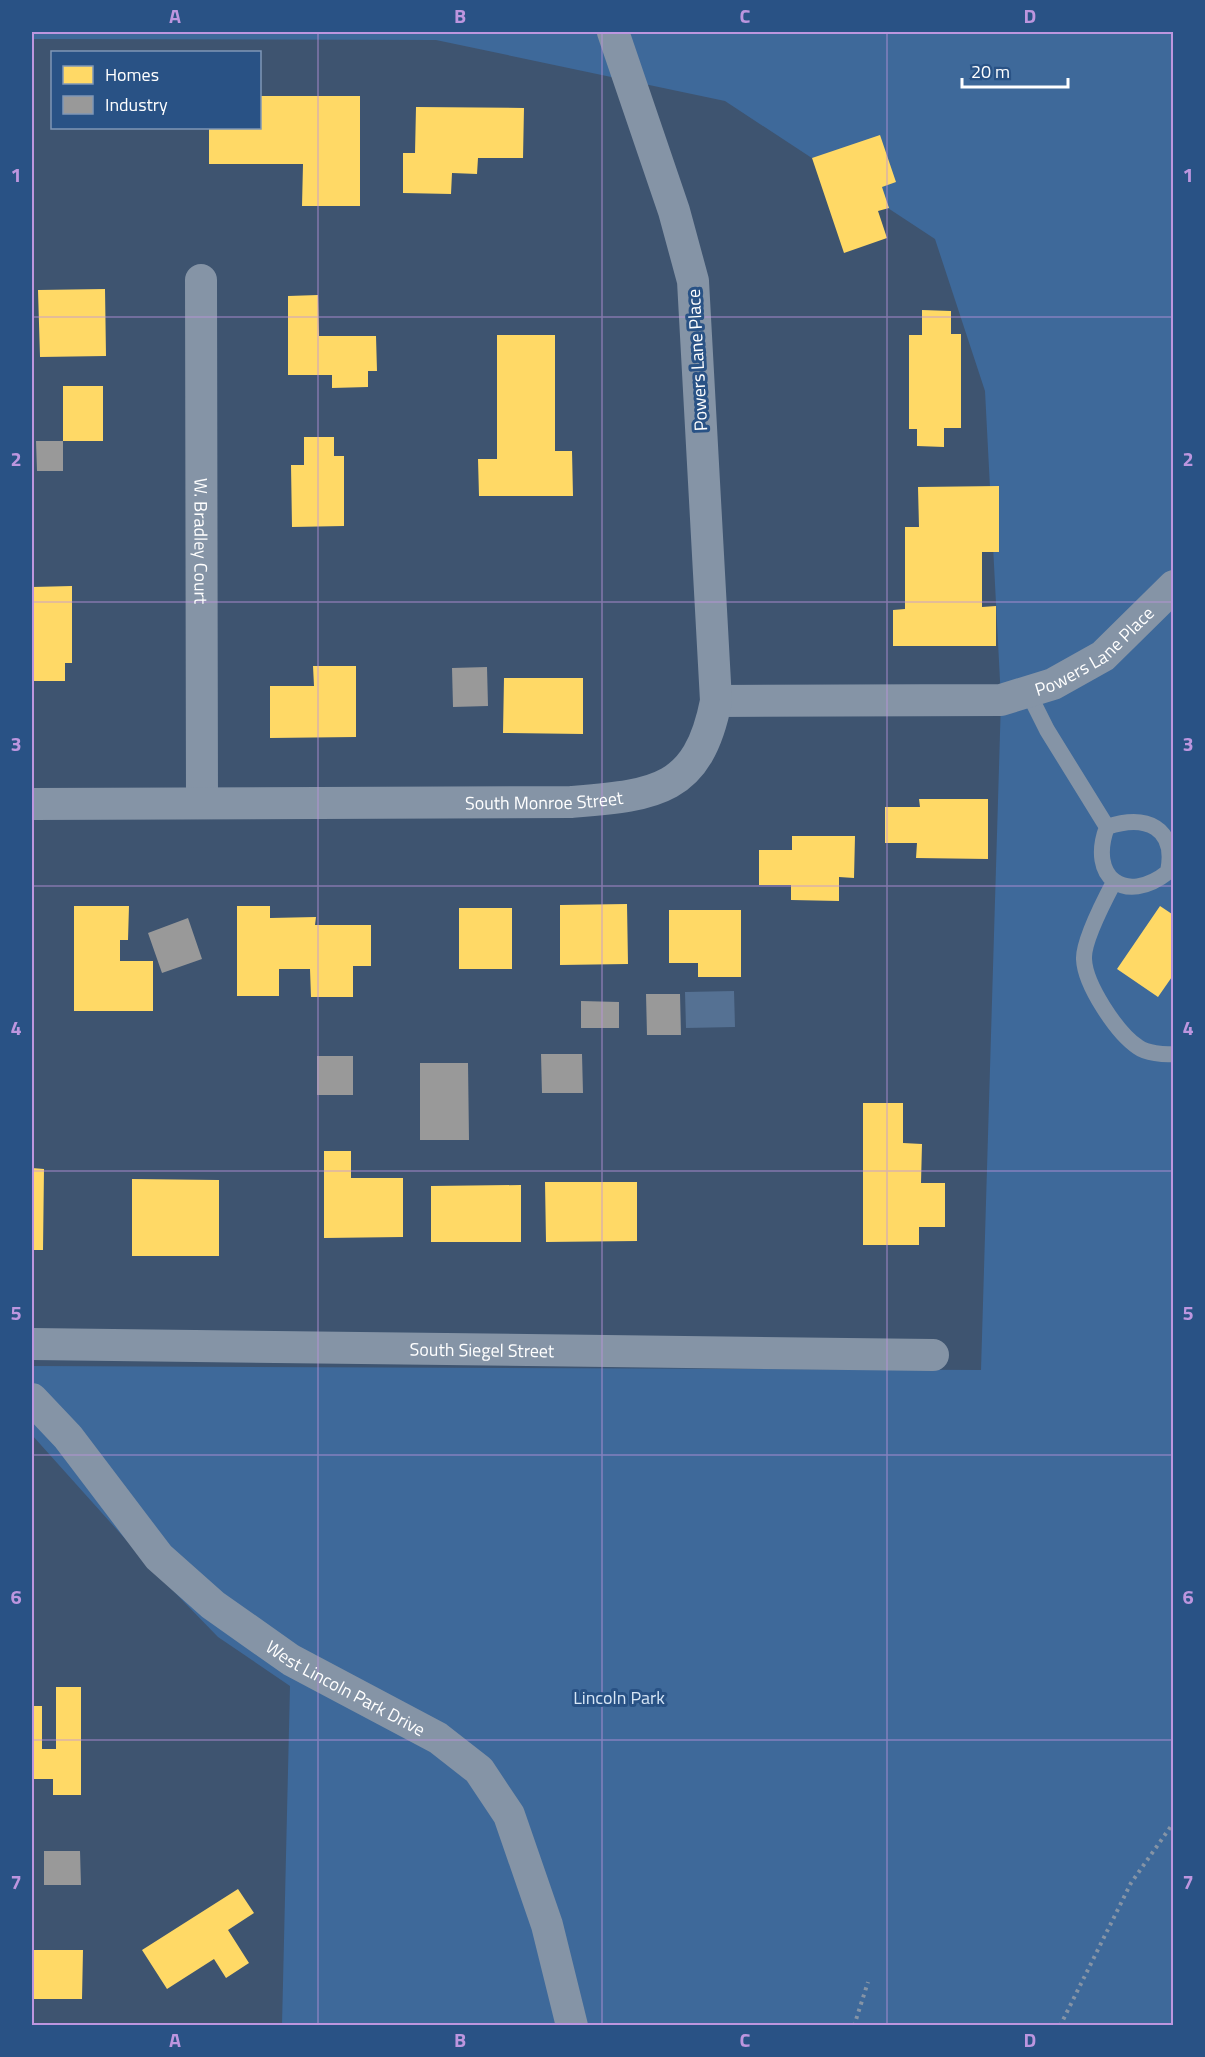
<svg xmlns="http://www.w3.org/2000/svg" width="1205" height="2057" font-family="'Titillium Web',sans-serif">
<rect width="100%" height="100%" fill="#3e5470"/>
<!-- green -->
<path fill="#3e699a" d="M32 32H1173V2025H282L290 1686 218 1637 154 1571 32 1435V1366L981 1370 1001 700 985 391 935 239 725 101 436 40 32 39Z"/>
<!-- water -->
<path fill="#557193" d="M734 991 735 1027 686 1028 685 992Z"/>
<!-- homes -->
<path fill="#ffd966" d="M260 96H360V206H302L303 164H209V128H260Z
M416 107 524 108 523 158H478L477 174 452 173 451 194 403 193V153H415Z
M880 135 896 182 882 187 889 208 878 211 887 238 844 253 812 158Z
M105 289 106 356 40 357 38 290Z
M318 295 319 336H376L377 371H368V387L332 388V375H288V296Z
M922 310 951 311V334H961V428H944V447L917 446V429H909V335H922Z
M497 335H555V451H572L573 496H479L478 459H497Z
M63 386H103V441H63Z
M304 437H334V456H344V526L292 527 291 465H304Z
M999 486V552H982V607L996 606V646H893V610L905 609V527H919L918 487Z
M72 586V663H65V681H32V587Z
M313 666H356V737L270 738V686H314Z
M504 678H583V734L503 733Z
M919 799H988V859L916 858 917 843H885V807H920Z
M792 836H855L854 878 839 877V901L791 900V885H759V850H792Z
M627 904 628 964 560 965V905Z
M74 906H129L128 940H120V961H153V1011H74Z
M237 906H270V918L316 917 315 925H371V966H353V997H311L310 969H279V996H237Z
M1160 906 1172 914 1174 912V974L1158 997 1117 969Z
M459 908H512V969H459Z
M669 910H741V977H698V963H669Z
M863 1103H903V1143L922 1144 921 1183H945V1227H919V1245H863Z
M324 1151H351V1178H403V1237L324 1238Z
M32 1168 44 1169 43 1250H32Z
M132 1179 219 1180V1256H132Z
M545 1182H637V1241L546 1242Z
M521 1185V1242H431V1186Z
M56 1687H81V1795H53V1779H32V1706H42V1749H56Z
M238 1889 254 1913 228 1930 249 1963 226 1978 214 1959 167 1989 142 1950Z
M32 1950H83L82 1999H32Z"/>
<!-- industry -->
<path fill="#999" d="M36 441H63V471H37Z
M487 667 488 706 453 707 452 668Z
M188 918 202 959 162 973 148 933Z
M646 994H680L681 1035H647Z
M581 1001 619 1002V1028H581Z
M541 1054H582L583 1093H542Z
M317 1056H353V1095H317Z
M420 1063H468L469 1140H420Z
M44 1851H80L81 1885H44Z"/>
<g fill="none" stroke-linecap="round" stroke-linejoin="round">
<!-- path -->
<path stroke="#8594a6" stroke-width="4" stroke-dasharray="3 4.5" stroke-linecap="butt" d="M854 2026 868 1982
M1060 2026 1131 1883 1174 1822"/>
<!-- lane -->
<path stroke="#8594a6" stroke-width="16" d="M1028 692 1047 730 1107 827C1146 814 1177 827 1168 872 1125 906 1088 877 1107 827
M1114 882C1105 899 1083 941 1084 959 1085 985 1117 1033 1138 1047 1146 1053 1164 1055 1174 1054"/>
<!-- street -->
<g stroke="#8594a6" stroke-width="32">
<path id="s1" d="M201 280 202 803"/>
<path id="s2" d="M716 701 1001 700 1053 684 1103 656 1174 586"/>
<path id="s3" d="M32 804 571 802C654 795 698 793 716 701L693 281 674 211 613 32"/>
<path id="s4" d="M32 1344 933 1355"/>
<path id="s5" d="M32 1399 68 1437 159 1557 213 1605 291 1660 438 1738 479 1770 509 1815 547 1925 572 2026"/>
</g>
</g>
<!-- grid -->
<path fill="none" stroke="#bd96df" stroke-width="1.5" stroke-opacity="0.55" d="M318 32V2026M602 32V2026M887 32V2026M32 317H1174M32 602H1174M32 886H1174M32 1171H1174M32 1455H1174M32 1740H1174"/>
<g text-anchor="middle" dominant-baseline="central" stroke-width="6" stroke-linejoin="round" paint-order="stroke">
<!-- street labels -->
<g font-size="18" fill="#fff" stroke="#295285">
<text transform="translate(697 360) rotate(-93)">Powers Lane Place</text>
<text stroke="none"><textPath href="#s1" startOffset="261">W. Bradley Court</textPath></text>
<text stroke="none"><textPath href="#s2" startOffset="392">Powers Lane Place</textPath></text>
<text stroke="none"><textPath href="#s3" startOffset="512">South Monroe Street</textPath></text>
<text stroke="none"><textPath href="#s4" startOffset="450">South Siegel Street</textPath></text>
<text stroke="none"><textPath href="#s5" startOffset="432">West Lincoln Park Drive</textPath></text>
</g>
<!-- park labels -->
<g font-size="18" fill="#d7e6f6" stroke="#295285">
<text x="619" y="1697">Lincoln Park</text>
</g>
</g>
<!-- border -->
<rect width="1205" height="2057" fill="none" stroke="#295285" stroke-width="66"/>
<!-- legend -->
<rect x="51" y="51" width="210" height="78" fill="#295285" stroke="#7f97b6" stroke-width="1.5"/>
<rect x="63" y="66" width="30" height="18" fill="#ffd966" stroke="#7f97b6" stroke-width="1.5"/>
<text x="105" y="81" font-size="18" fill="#ffffff">Homes</text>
<rect x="63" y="96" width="30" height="18" fill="#999999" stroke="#7f97b6" stroke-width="1.5"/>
<text x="105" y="111" font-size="18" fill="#ffffff">Industry</text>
<!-- scale -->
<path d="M962 78v9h106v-9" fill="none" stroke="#ffffff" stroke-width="3"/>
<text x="971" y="78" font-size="18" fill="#ffffff" stroke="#295285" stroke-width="4.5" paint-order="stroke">20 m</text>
<rect x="33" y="33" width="1139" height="1991" fill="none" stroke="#bd96df" stroke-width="2"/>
<g font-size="20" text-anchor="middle" font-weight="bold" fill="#bd96df">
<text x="175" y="23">A</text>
<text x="460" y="23">B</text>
<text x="745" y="23">C</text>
<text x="1030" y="23">D</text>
<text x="16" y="182">1</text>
<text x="1188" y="182">1</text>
<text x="16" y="466">2</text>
<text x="1188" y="466">2</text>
<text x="16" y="751">3</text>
<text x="1188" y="751">3</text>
<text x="16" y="1035">4</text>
<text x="1188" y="1035">4</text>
<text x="16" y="1320">5</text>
<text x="1188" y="1320">5</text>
<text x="16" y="1604">6</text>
<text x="1188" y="1604">6</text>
<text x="16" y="1889">7</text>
<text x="1188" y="1889">7</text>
<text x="175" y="2047">A</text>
<text x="460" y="2047">B</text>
<text x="745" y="2047">C</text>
<text x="1030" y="2047">D</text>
</g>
</svg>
